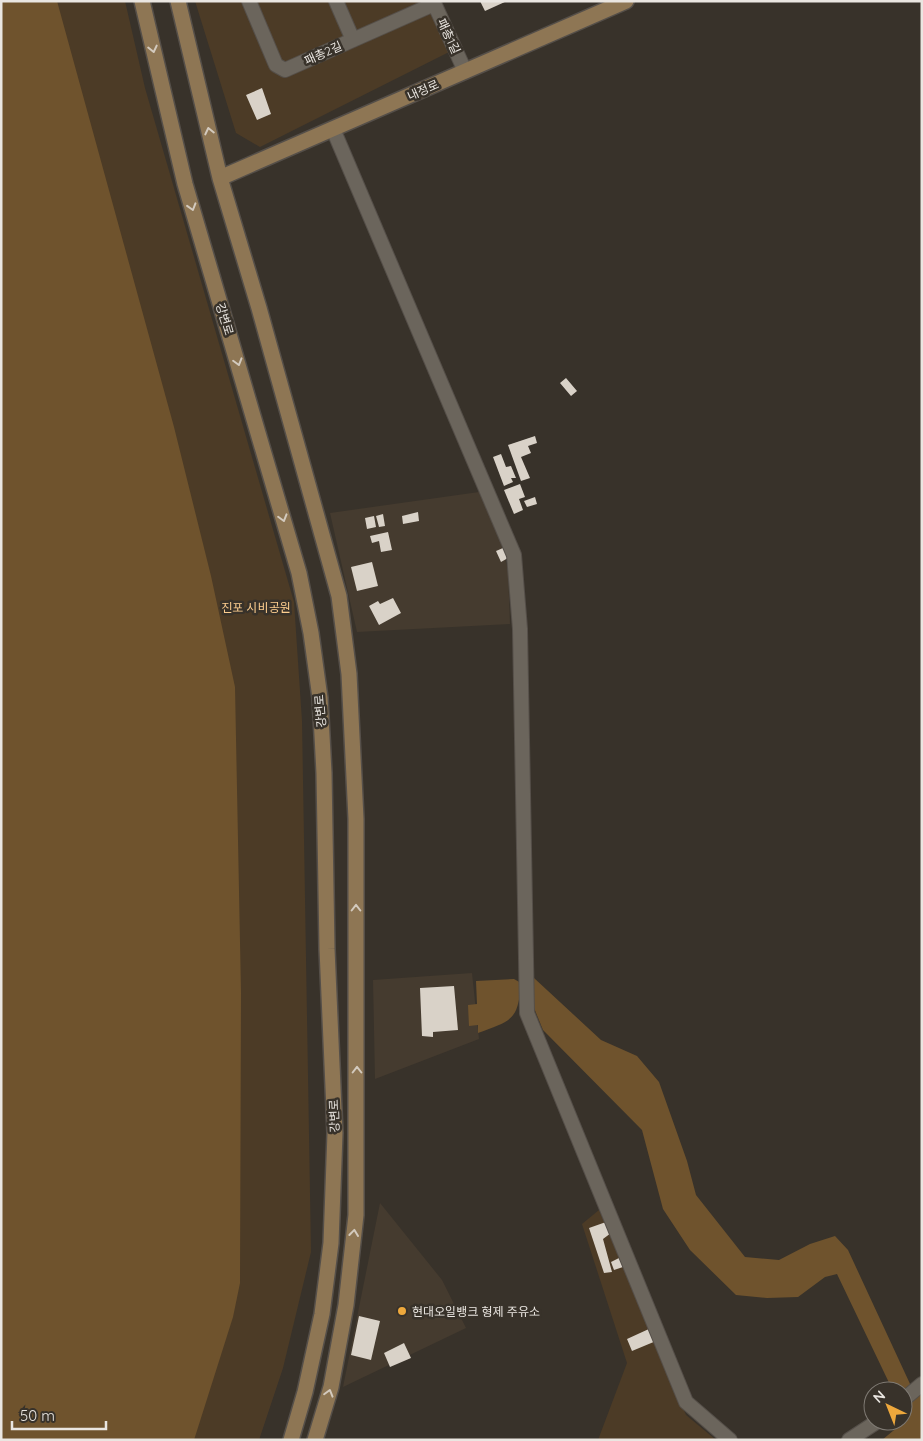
<svg xmlns="http://www.w3.org/2000/svg" width="923" height="1441" font-family="Quicksand,'Noto Sans KR',sans-serif">
<rect width="100%" height="100%" fill="#38322a"/>
<!-- built -->
<path fill="#453b2f" d="M479 492 498 533 508 570 510 624 357 632 330 513Z
M472 973 479 1039 375 1079 373 980Z
M380 1203 442 1280 466 1328 343 1387Z"/>
<!-- green -->
<path fill="#4c3b26" d="M1 1H125L145 88 294 602 302 721 311 1252 283 1368 259 1440H1Z
M195 1H439L459 47 260 147 236 133Z
M599 1210 686 1415 716 1440H598L627 1363 582 1224Z"/>
<!-- water -->
<path fill="#6f532d" d="M1 1H57L174 427 211 576 235 687 241 993 240 1283 233 1317 194 1440H1Z
M534 978 601 1040 637 1056 659 1082 687 1161 696 1195 745 1257 779 1260 810 1244 835 1236 848 1250 911 1386 922 1392V1440H882L905 1421 907 1412 903 1407V1391H893L837 1274 825 1277 798 1297 767 1298 736 1295 690 1250 663 1209 642 1130 543 1030 532 1003 529 981Z
M514 979 521 983C518 1021 512 1020 478 1033V1025L469 1026 468 1005 477 1004 476 981Z"/>
<!-- building -->
<path fill="#d9d2c8" d="M480 1H507L485 11Z
M262 88 271 114 257 120 246 95Z
M566 378 577 391 571 396 560 383Z
M535 436 537 443 528 446 531 453 521 457 530 478 521 481 508 445Z
M501 454 506 467 511 466 516 478H511L513 482 504 486 493 457Z
M520 484 525 497 519 499 523 510 514 514 504 490Z
M535 497 537 504 527 507 524 501Z
M418 512 419 521 403 524 402 516Z
M383 514 385 526 379 527 376 516Z
M374 516 376 527 367 529 365 518Z
M388 532 392 550 381 552 379 541 372 543 370 536Z
M503 548 508 558 501 562 496 551Z
M372 562 378 586 357 591 351 567Z
M393 598 401 613 379 625 369 606 378 601 380 604Z
M454 986 458 1030 433 1032V1037L422 1036 420 988Z
M606 1222 611 1233 603 1239 612 1272 604 1273 589 1228Z
M619 1258 623 1267 614 1270 611 1262Z
M359 1316 380 1321 371 1360 351 1355Z
M651 1328 656 1341 632 1351 627 1339Z
M404 1343 411 1358 390 1367 384 1353Z"/>
<g fill="none" stroke-linecap="round" stroke-linejoin="round">
<!-- street casing -->
<g stroke="#554f49" stroke-width="16">
<path id="street" d="M249 1 276 65 285 70 434 4
M336 1 353 40
M433 1 465 71
M333 129 514 555 520 629 527 1013 686 1402 730 1440
M903 1400 922 1384
M849 1440 878 1421"/>
</g>
<!-- secondary casing -->
<g stroke="#554f49" stroke-width="18">
<path id="secondary" d="M142 1 185 184 299 573 311 633 320 698 324 773 327 949 335 1133 331 1243 322 1314 305 1392 291 1440
M178 1 220 178 259 308 339 596 349 674 356 819V1215L346 1305 331 1387 315 1440
M220 178 626 1"/>
</g>
<!-- street -->
<use href="#street" stroke="#6b655c" stroke-width="14"/>
<!-- secondary -->
<use href="#secondary" stroke="#8e7654" stroke-width="15"/>
</g>
<!-- one-way arrows -->
<defs><path id="oneway-chevron" d="M-2-3.5L2.5 0L-2 3.5" fill="none" stroke-width="1.6" stroke-linecap="round" stroke-linejoin="round" transform="scale(1.25)"/></defs>
<g stroke="#d3cabe">
<use href="#oneway-chevron" transform="translate(153 49) rotate(77)"/>
<use href="#oneway-chevron" transform="translate(209 131) rotate(-103)"/>
<use href="#oneway-chevron" transform="translate(192 207) rotate(73)"/>
<use href="#oneway-chevron" transform="translate(238 362) rotate(74)"/>
<use href="#oneway-chevron" transform="translate(283 518) rotate(74)"/>
<use href="#oneway-chevron" transform="translate(356 908) rotate(-90)"/>
<use href="#oneway-chevron" transform="translate(357 1070) rotate(-90)"/>
<use href="#oneway-chevron" transform="translate(354 1233) rotate(-83)"/>
<use href="#oneway-chevron" transform="translate(329 1393) rotate(-74)"/>
</g>
<!-- markers -->
<circle fill="#eea83c" stroke="#38322a" stroke-width="2" cx="402" cy="1311" r="5"/>
<g text-anchor="middle" dominant-baseline="central" stroke-width="5" stroke-linejoin="round" paint-order="stroke">
<!-- street labels -->
<g font-size="12" fill="#eae6e1" stroke="#38322a">
<text transform="translate(449 36) rotate(65)">패총1길</text>
<text transform="translate(323 53) rotate(-24)">패총2길</text>
<text transform="translate(423 90) rotate(-24)">내정로</text>
<text transform="translate(225 319) rotate(73)">강변로</text>
<text transform="translate(320 711) rotate(-94)">강변로</text>
<text transform="translate(334 1116) rotate(-92)">강변로</text>
</g>
<!-- park labels -->
<g font-size="12" fill="#fdce8f" stroke="#38322a">
<text x="256" y="607">진포 시비공원</text>
</g>
<!-- poi labels -->
<g font-size="12" fill="#eae6e1" stroke="#38322a" text-anchor="start">
<text x="412" y="1311">현대오일뱅크 형제 주유소</text>
</g>
</g>
<!-- border -->
<rect width="923" height="1441" fill="none" stroke="#eae6e1" stroke-width="5"/>
<!-- north arrow -->
<g transform="translate(888 1406) rotate(317)"><circle r="24" fill="#38322a" stroke="#7f7a73"/>
<path d="M0-4L9 19L0 12L-9 19Z" fill="#eea83c"/>
<text y="-8" font-size="14" font-weight="bold" text-anchor="middle" fill="#eae6e1">N</text>
</g>
<!-- scale -->
<path d="M12 1421v8h94v-8" fill="none" stroke="#eae6e1" stroke-width="2.5"/>
<text x="20" y="1421" font-size="15" fill="#eae6e1" stroke="#38322a" stroke-width="4" paint-order="stroke">50 m</text>
</svg>
